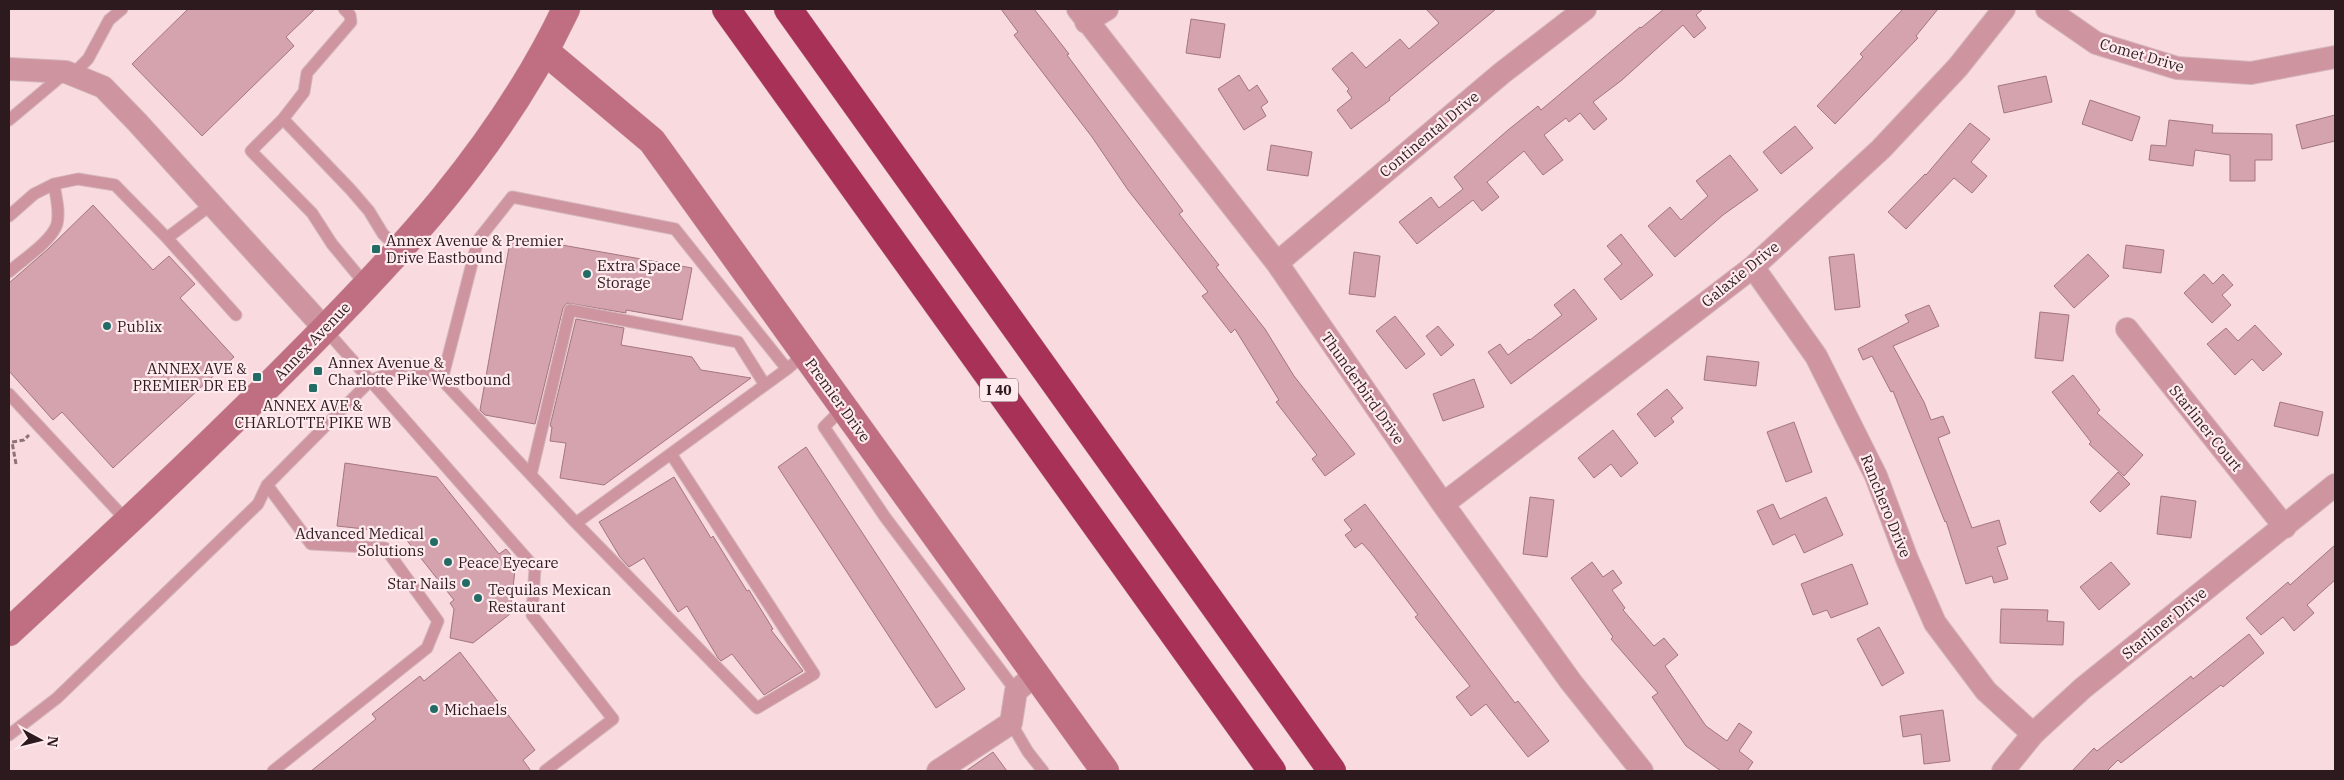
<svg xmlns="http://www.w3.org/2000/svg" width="2344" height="780" font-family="'IBM Plex Serif',serif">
<rect width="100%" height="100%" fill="#f9dadf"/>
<!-- building -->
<path fill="#d4a3ad" stroke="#a4767f" d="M188 9H315L286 37 294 46 202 136 132 64Z
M1001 9H1034L1069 54 1067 55 1183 211 1179 214 1219 265 1216 267 1265 329 1294 376 1355 454 1325 476 1312 459 1317 455 1276 402 1279 400 1235 329 1231 333 1202 296 1208 292 1128 190 1092 137 1014 35 1018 32Z
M1426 9H1496L1389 98 1390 100 1351 129 1337 110 1352 98 1347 91 1349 89 1332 69 1352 52 1366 68 1400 39 1409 49 1439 23Z
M1664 9H1703L1696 15 1706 28 1694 38 1683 25 1622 80 1593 102 1607 119 1594 130 1580 113 1569 122 1566 118 1544 135 1563 160 1543 175 1524 151 1487 182 1499 197 1482 211 1473 200 1417 244 1399 222 1431 197 1439 208 1463 189 1454 177 1508 130 1538 106 1541 110 1640 27 1641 28Z
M1903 9H1938L1916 36 1918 38 1835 124 1817 106 1863 57 1860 54Z
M1191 19 1225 24 1220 58 1186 53Z
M1239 75 1249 91 1257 85 1268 102 1261 107 1266 116 1244 130 1218 89Z
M2046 76 2052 102 2004 113 1998 86Z
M2090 100 2140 117 2132 141 2082 124Z
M2335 115V141L2302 149 2296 125Z
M2169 120 2213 125 2212 133 2272 134V160H2255V181H2230V155L2195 150 2193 166 2149 160 2151 145 2166 146Z
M1970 123 1990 139 1971 162 1987 176 1972 193 1954 178 1906 229 1888 212 1925 174 1926 175Z
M1795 126 1813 148 1781 174 1763 152Z
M1271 145 1312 152 1308 176 1267 170Z
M1730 155 1758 190 1723 215 1675 257 1648 226 1670 207 1681 220 1708 196 1696 181Z
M93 205 153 270 169 256 195 284 180 298 234 357 113 468 62 412 53 420 9 371V283L48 249Z
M1621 234 1653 275 1621 300 1604 279 1622 264 1607 246Z
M511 236 692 268 682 320 626 310V313L567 303 563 308 535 424 485 415 480 410Z
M2126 245 2164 250 2161 273 2123 268Z
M1354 252 1380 256 1375 297 1349 294Z
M1854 254 1860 307 1835 310 1829 257Z
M2088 254 2109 276 2074 308 2054 286Z
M2204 274 2213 284 2223 274 2233 285 2222 295 2231 305 2212 323 2184 293Z
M1574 289 1597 319 1511 384 1488 352 1500 344 1508 355 1529 339 1530 340 1562 315 1554 305Z
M1929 305 1939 326 1893 346 1924 402 1931 420 1943 416 1950 433 1938 438 1972 528 1999 520 2006 544 1997 547 2008 579 1994 583 1992 576 1966 584 1946 521 1945 522 1893 391 1891 392 1872 356 1863 360 1858 349 1909 322 1905 315Z
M2040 312 2069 315 2063 361 2035 358Z
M1395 316 1425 354 1406 369 1376 331Z
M576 319 624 328 621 345 692 357 701 370 751 378 604 485 560 478 566 443 550 441 552 427 550 426Z
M2255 325 2282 354 2263 371 2252 359 2235 375 2207 344 2226 328 2238 341Z
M1438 326 1454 345 1441 356 1426 336Z
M1707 356 1759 362 1756 386 1704 380Z
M2073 375 2100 410 2097 413 2143 455 2124 476 2089 444 2091 442 2052 392Z
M1474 379 1484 407 1443 421 1433 394Z
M1667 389 1683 408 1671 418 1674 422 1655 437 1637 414Z
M2280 402 2323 412 2318 436 2274 426Z
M1794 422 1812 472 1786 482 1767 432Z
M1613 430 1638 463 1621 477 1611 464 1594 478 1578 458Z
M806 447 965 689 936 708 778 467Z
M345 463 437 477 499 554 506 549 516 561 510 614 473 643 450 638 454 609 450 603 454 600 401 533 337 526Z
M2118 472 2130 484 2100 512 2090 502Z
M674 477 711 538 713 536 747 591 749 590 773 629 771 630 803 671 764 695 732 654 721 661 718 658 687 606 678 612 644 558 629 567 620 557 599 522Z
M2161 496 2196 501 2191 538 2157 534Z
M1530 497 1554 500 1547 557 1523 554Z
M1826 497 1843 535 1804 553 1795 534 1773 545 1757 511 1773 504 1780 519Z
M1365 504 1515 703 1518 701 1549 741 1528 757 1486 704 1471 716 1456 697 1470 686 1415 617 1418 615 1371 553 1362 543 1355 548 1345 535 1352 530 1344 520Z
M2335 545V580L2307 605 2314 613 2294 631 2283 617 2261 635 2246 618 2288 582 2290 585Z
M1592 562 1603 577 1613 570 1622 583 1612 590 1625 608 1623 610 1654 646 1664 638 1678 655 1665 666 1706 726 1727 741 1739 723 1752 732 1739 751 1753 762 1747 771H1721L1686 746 1652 697 1658 693 1611 639 1613 637 1571 578Z
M2111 562 2130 584 2099 610 2080 587Z
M1852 564 1868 604 1831 618 1827 610 1813 615 1801 584Z
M2001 609 2048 610 2047 621 2064 622 2063 645 2000 643Z
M1879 627 1904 673 1882 686 1857 639Z
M2249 634 2264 653 2223 687 2221 685 2121 763 2118 760 2107 771H2072L2094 748 2097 751 2191 676 2193 679Z
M460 652 535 750 523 760 531 771H311L376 719 372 714 420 676 424 681Z
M1943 710 1950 761 1924 764 1921 734 1903 737 1900 716Z
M993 752 1007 771H966Z"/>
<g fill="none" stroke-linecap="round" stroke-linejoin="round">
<!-- lane casing -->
<g stroke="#d4b7bc" stroke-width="13">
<path id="lane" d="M344 9 350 15 351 22 307 73 304 92 283 119 251 151 312 213 332 244 366 285
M73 74 88 59 109 20 122 9
M283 119 351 190 369 211 383 234 400 250
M9 120 65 73
M9 216 34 194 54 184 78 179 115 185 167 238 212 204
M167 238 236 315
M9 272C22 260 52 241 57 224 60 211 56 197 54 184
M325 329 535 568 532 615 613 719 545 771
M442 380 478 240 512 197 675 229 787 369 805 354
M765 385 787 369
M9 394 128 522
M843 408 824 427 885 517 1016 691
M267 485 311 544 385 548 438 621 427 648 273 771
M576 523 757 708 814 674 671 454
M1011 723 1028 752 1043 771
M9 735 57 698 258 504 267 485 370 381 409 364 442 380 576 523 765 385 738 342 570 310 531 475"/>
</g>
<!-- street casing -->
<g stroke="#d4b7bc" stroke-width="24">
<path id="street" d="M1078 9 1277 263 1443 504 1571 682 1642 771
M2047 9 2096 43 2177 68 2251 73 2335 57
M1086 22 1107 9
M9 69 66 72 103 87 137 122 325 329
M1277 263 1502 73 1585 9
M1753 267 1816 356 1876 476 1907 559 1935 623 1986 691 2033 734
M2127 329 2285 527
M1443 504 1753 267 1881 149 1958 67 2004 9
M938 771 1011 723 1016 691 1035 675
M2003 771 2033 734 2083 688 2335 485"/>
</g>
<!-- secondary casing -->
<g stroke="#d4b7bc" stroke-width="29">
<path id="secondary" d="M546 52 652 141 1105 771
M9 632C104 544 199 456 290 364 398 256 500 148 566 9"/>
</g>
<!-- highway casing -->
<g stroke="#d4b7bc" stroke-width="29">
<path id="highway" d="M726 9 1272 771
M788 9 1332 771"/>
</g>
<!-- path -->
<path stroke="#8b7378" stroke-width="3" stroke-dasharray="5 2.5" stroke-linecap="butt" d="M16 464 12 442 24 440 29 435"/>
<!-- lane -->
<use href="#lane" stroke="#ce95a1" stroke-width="11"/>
<!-- street -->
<use href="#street" stroke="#ce95a1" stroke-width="22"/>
<!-- secondary -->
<use href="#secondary" stroke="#c06e81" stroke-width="28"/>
<!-- highway -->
<use href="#highway" stroke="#a73157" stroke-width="28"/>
</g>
<!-- markers -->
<g fill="#236c65" stroke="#ffeaee" stroke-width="2">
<rect x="371" y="244" width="10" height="10" rx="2.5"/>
<circle cx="587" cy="274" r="5"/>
<circle cx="107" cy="326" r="5"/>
<rect x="313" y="366" width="10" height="10" rx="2.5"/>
<rect x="252" y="372" width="10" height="10" rx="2.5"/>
<rect x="308" y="383" width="10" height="10" rx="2.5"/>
<circle cx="434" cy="542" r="5"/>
<circle cx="448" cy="562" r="5"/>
<circle cx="466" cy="583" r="5"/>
<circle cx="478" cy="598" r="5"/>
<circle cx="434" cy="709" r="5"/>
</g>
<g text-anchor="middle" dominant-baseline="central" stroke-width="4.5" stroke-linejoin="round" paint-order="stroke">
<!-- shield labels -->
<rect fill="#ffeaee" stroke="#6b585c" stroke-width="1" x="980" y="378.5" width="38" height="23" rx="4"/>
<g font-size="14" font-weight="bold" fill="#2c1a1e">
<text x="999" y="390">I 40</text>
</g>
<!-- street labels -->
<g font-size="15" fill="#2c1a1e" stroke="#ffeaee">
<text transform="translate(2142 55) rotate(16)">Comet Drive</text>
<text transform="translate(1429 134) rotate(-40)">Continental Drive</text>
<text transform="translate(1740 274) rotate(-39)">Galaxie Drive</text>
<text transform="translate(312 341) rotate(-46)">Annex Avenue</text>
<text transform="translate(1363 388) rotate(55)">Thunderbird Drive</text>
<text transform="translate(838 400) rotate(54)">Premier Drive</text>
<text transform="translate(2206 428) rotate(51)">Starliner Court</text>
<text transform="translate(1886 506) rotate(68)">Ranchero Drive</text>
<text transform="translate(2164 623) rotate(-39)">Starliner Drive</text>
</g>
<!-- poi labels -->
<g font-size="15" fill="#2c1a1e" stroke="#ffeaee" text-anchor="start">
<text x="386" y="240">Annex Avenue &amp; Premier<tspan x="386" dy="17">Drive Eastbound</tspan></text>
<text x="597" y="265">Extra Space<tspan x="597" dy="17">Storage</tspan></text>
<text x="117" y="326">Publix</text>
<text x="328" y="362">Annex Avenue &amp;<tspan x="328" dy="17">Charlotte Pike Westbound</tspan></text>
<text x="247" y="368" text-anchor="end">ANNEX AVE &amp;<tspan x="247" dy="17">PREMIER DR EB</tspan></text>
<text x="313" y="405" text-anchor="middle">ANNEX AVE &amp;<tspan x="313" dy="17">CHARLOTTE PIKE WB</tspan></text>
<text x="424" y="533" text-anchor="end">Advanced Medical<tspan x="424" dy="17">Solutions</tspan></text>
<text x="458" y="562">Peace Eyecare</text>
<text x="456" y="583" text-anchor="end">Star Nails</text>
<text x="488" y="589">Tequilas Mexican<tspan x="488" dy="17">Restaurant</tspan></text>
<text x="444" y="709">Michaels</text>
</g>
</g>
<!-- border -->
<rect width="2344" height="780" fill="none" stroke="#2c1a1e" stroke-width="20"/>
<!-- north arrow -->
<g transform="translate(40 740) rotate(97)" stroke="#ffeaee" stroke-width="4" paint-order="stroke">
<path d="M0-4L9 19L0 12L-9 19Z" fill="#2c1a1e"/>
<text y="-8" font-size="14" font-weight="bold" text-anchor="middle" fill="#2c1a1e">N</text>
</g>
</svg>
